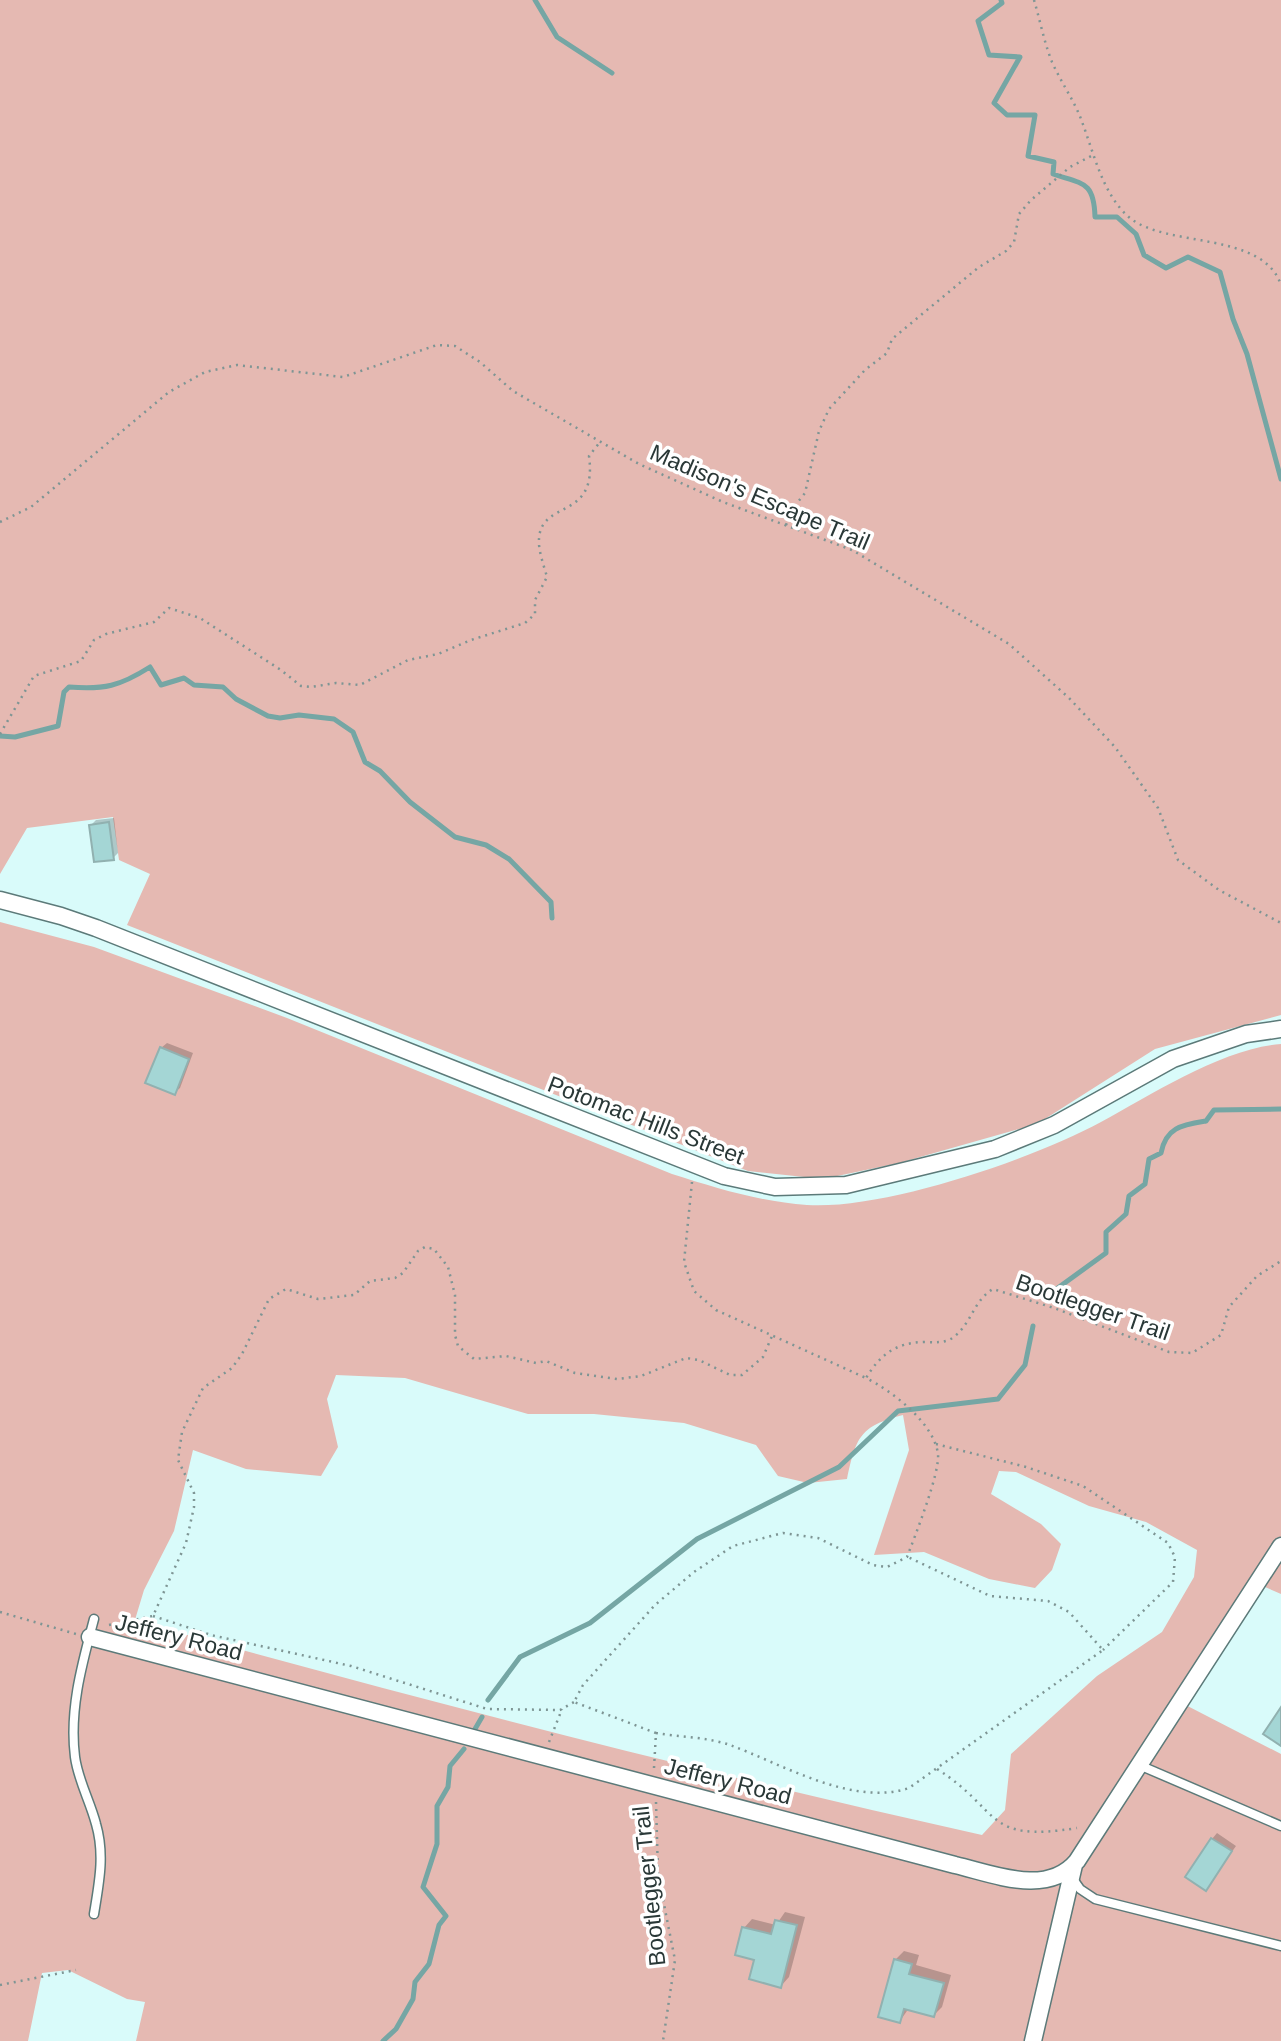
<svg xmlns="http://www.w3.org/2000/svg" width="1281" height="2041" font-family="Helvetica,sans-serif">
<rect width="100%" height="100%" fill="#d9fbfa"/>
<!-- forest -->
<path fill="#e5b9b2" fill-rule="evenodd" d="M0 0H1281V1015L1155 1049 1037 1124 899 1163 823 1179 748 1171 127 925 150 874 119 860 113 817 27 828 0 874Z
M0 922 94 947 287 1018 672 1174C716 1188 761 1202 807 1205 884 1210 1033 1159 1101 1122 1152 1094 1224 1048 1281 1044V1594L1249 1580 1172 1698 1281 1754V2041H136L145 2002 127 1999 68 1970 42 1973 28 2041H0ZM336 1375 405 1378 528 1414H594L684 1423 756 1445 778 1476 808 1483 847 1479C856 1437 860 1426 903 1415L909 1450 874 1555 924 1552 989 1579 1035 1588 1052 1570 1061 1544 1041 1524 991 1494 999 1471 1016 1472 1089 1506 1146 1522 1197 1550 1194 1577 1162 1632 1097 1676 1011 1754 1005 1810 982 1835C704 1773 429 1702 155 1626L134 1623 144 1590 174 1531 193 1450 246 1469 321 1476 338 1447 327 1399Z"/>
<!-- shadow -->
<path fill="#0003" d="M114 818 118 853 113 858 91 825 96 820Z
M167 1043 193 1053 180 1088 174 1093 161 1048Z
M1217 1833 1236 1846 1206 1888 1212 1839Z
M785 1912 805 1917 789 1977 781 1986 756 1959 744 1928 752 1919 776 1925Z
M904 1951 919 1955 916 1965 951 1975 942 2007 934 2015 909 2008 900 2021 895 1960Z"/>
<g fill="none" stroke-linecap="round" stroke-linejoin="round">
<!-- stream -->
<path stroke="#75a6a4" stroke-width="5" d="M535 0 557 37 612 73
M1001 0 1002 3 978 21 989 55 1020 57 994 103 1007 115H1035L1028 156 1054 162 1053 174C1083 184 1094 181 1095 217H1117L1136 234 1144 255 1166 268 1188 257 1220 272 1233 319 1247 354 1281 479
M0 736 15 737 58 726 64 692 69 687C104 690 120 686 150 667L161 685 184 678 194 685 223 687 236 699 268 716 280 718 299 715 334 719 353 732 365 762 380 771 410 802 455 837 486 845 509 859 551 902 552 918
M1055 1290 1106 1253V1232L1126 1214 1129 1196 1145 1184 1149 1159 1161 1153C1166 1127 1182 1125 1206 1121L1214 1110 1281 1109
M488 1700 520 1657 590 1623 697 1539 839 1467 898 1411 998 1399 1025 1365 1033 1326
M475 1729 482 1717
M383 2041 396 2029 413 1999 415 1982 429 1964 439 1925 446 1916 423 1887 437 1844V1806L448 1787 450 1766 464 1749"/>
</g>
<!-- building -->
<path fill="#a4d6d5" stroke="#91b1b0" stroke-width="2" d="M109 822 114 860 94 862 89 825Z
M160 1047 189 1059 175 1095 145 1083Z
M1281 1707V1746L1263 1734Z
M1211 1838 1232 1851 1206 1891 1185 1877Z
M775 1920 797 1925 781 1988 749 1979 754 1960 735 1955 742 1927 771 1934Z
M894 1959 912 1964 909 1974 944 1983 934 2017 904 2009 900 2023 878 2017Z"/>
<g fill="none" stroke-linecap="round" stroke-linejoin="round">
<!-- lane casing -->
<g stroke="#5c7a79" stroke-width="11">
<path id="lane" d="M1139 1765 1281 1826
M1073 1879 1080 1889 1095 1899 1281 1946
M94 1914C99 1883 105 1855 96 1824 90 1801 78 1780 75 1757 69 1710 82 1664 94 1619"/>
</g>
<!-- street casing -->
<g stroke="#5c7a79" stroke-width="19">
<path id="street" d="M0 900 61 916 96 928 724 1176 775 1187 846 1185 995 1149 1054 1125 1173 1059 1246 1034 1281 1029
M90 1637 955 1865C994 1874 1047 1897 1077 1861L1281 1546
M1033 2041 1074 1865"/>
</g>
<!-- path -->
<path stroke="#7e9594" stroke-width="2.5" stroke-dasharray="2 5" stroke-linecap="butt" d="M1034 0C1040 20 1044 42 1052 62 1060 80 1071 96 1079 114 1093 148 1101 194 1130 218 1167 248 1263 231 1281 285
M0 522 31 507 169 392 205 372 237 365 343 377 437 345 455 346 480 362 513 391 639 464 723 502 852 550 1009 644 1069 698 1115 747 1158 808 1178 860 1219 890 1281 923
M786 525 793 508 805 493 819 431 829 409 865 370 887 353 892 339 979 267 1006 251 1014 242 1019 214 1031 200 1070 167 1095 154
M0 734 34 676 81 661 94 640 106 634 154 622 169 608 200 618 281 670 301 686 311 687 336 683 360 685 408 660 438 654 471 640 525 623 535 614V600L547 577C544 566 538 550 539 539 541 499 598 521 589 456L600 442
M692 1182 684 1262 694 1291 716 1310 866 1378
M936 1444 1026 1467 1083 1486 1168 1543 1175 1557 1173 1582 1103 1650
M0 1612 76 1634
M153 1616 211 1635 351 1666 487 1709 560 1710 574 1702
M109 1625 153 1616 186 1543 194 1507V1493L178 1460 182 1432 203 1388 232 1368 242 1354 269 1299 286 1289 318 1299 354 1295 370 1281 395 1278 403 1273 418 1251 425 1247 434 1249 448 1267 455 1295V1335L458 1346 474 1359 506 1356 536 1363 546 1361 575 1373 617 1379 641 1376 686 1358 699 1360 730 1375H742L763 1357 772 1336
M656 1733C679 1737 707 1737 730 1745 782 1764 853 1807 909 1788L1103 1650 1069 1612 1048 1601 990 1596 908 1557
M549 1742 562 1709
M654 1768 656 1733 574 1702 583 1685 655 1605 694 1572 733 1546 783 1533 818 1538 873 1565 887 1567 907 1557C915 1536 940 1473 938 1454 934 1423 892 1391 866 1378 880 1355 895 1343 923 1342 935 1342 946 1344 955 1336 972 1322 974 1300 993 1289L1054 1308 1169 1352 1192 1353 1221 1335 1229 1307 1257 1276 1281 1261
M937 1769C1003 1811 983 1843 1077 1828
M656 1802 658 1874 675 1960 663 2041
M0 1985 76 1970"/>
<!-- lane -->
<use href="#lane" stroke="#fff" stroke-width="8"/>
<!-- street -->
<use href="#street" stroke="#fff" stroke-width="16"/>
</g>
<g text-anchor="middle" dominant-baseline="central" stroke-width="7" stroke-linejoin="round" paint-order="stroke">
<!-- street labels -->
<g font-size="23" fill="#2a3837" stroke="#fff">
<text transform="translate(760 497) rotate(23)">Madison's Escape Trail</text>
<text transform="translate(646 1120) rotate(21)">Potomac Hills Street</text>
<text transform="translate(1093 1307) rotate(19)">Bootlegger Trail</text>
<text transform="translate(179 1637) rotate(14)">Jeffery Road</text>
<text transform="translate(728 1781) rotate(14)">Jeffery Road</text>
<text transform="translate(649 1886) rotate(-96)">Bootlegger Trail</text>
</g>
</g>
</svg>
